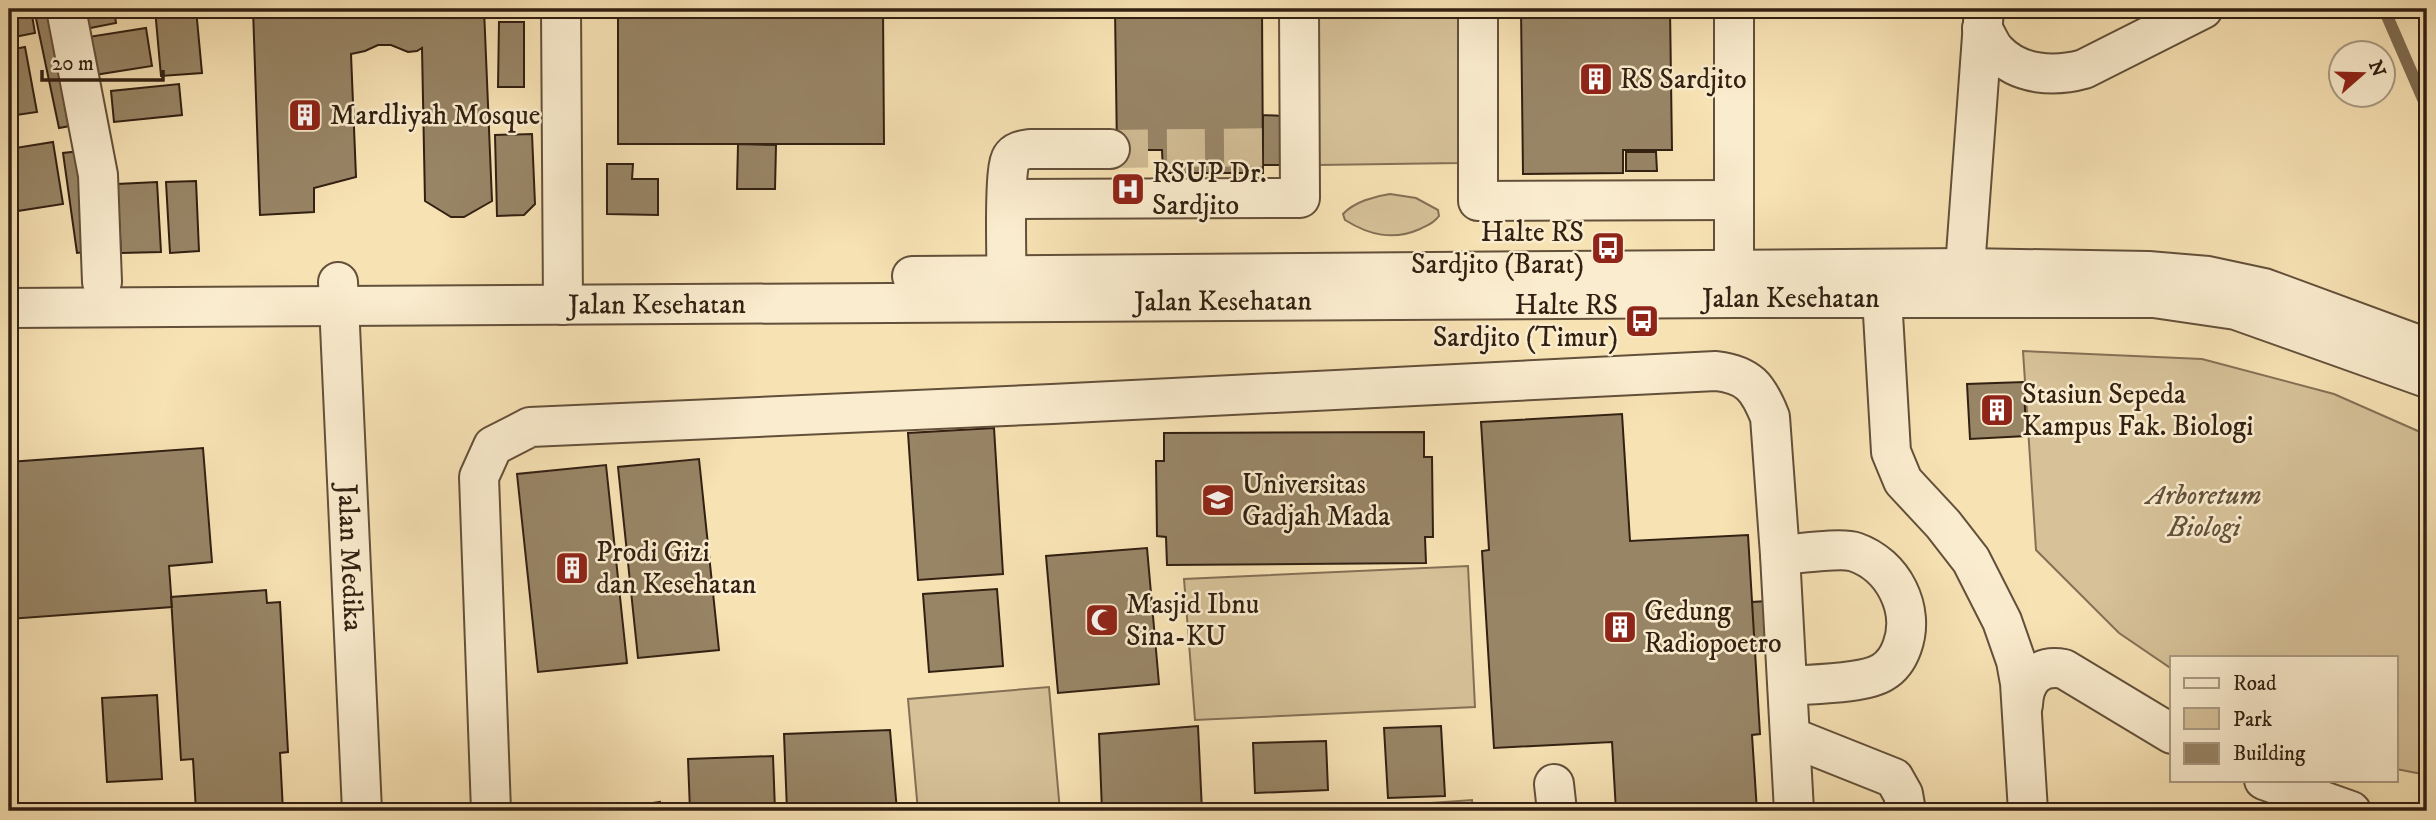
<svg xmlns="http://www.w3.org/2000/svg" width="2436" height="820" font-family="'IM FELL DW Pica',serif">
<rect width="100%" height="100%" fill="#f7e2b4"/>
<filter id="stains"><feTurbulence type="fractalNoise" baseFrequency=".00286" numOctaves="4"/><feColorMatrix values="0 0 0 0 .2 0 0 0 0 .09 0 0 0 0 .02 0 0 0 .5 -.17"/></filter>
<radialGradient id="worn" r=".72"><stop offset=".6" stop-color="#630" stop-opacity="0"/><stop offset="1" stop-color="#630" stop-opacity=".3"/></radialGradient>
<!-- green -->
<path fill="#d6c198" stroke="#847055" stroke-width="2" d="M1458 16 1460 163 1318 165 1317 17Z
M1390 194 1416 198 1438 210 1439 216C1434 223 1428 225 1420 229 1393 241 1369 235 1345 220L1343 214C1354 202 1375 196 1390 194Z
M2023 351 2202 359 2334 394 2427 435V775L2396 769V657H2172V669L2119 633 2036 550Z
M1468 566 1475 707 1195 720 1184 579Z
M1049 687 1060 811H918L908 699Z
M1472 800 1473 811H1360V808Z"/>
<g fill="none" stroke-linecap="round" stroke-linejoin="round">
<!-- stream -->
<path stroke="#806d52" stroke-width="12" d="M2384 9 2427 108"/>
</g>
<!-- building -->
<path fill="#988566" stroke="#322012" stroke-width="2" d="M9 9H31L35 33 9 38Z
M34 9H63L86 123 59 128Z
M82 9H114L116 23 85 29Z
M155 9H196L202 73 161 76Z
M253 9H484L492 201 464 217H451L425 201 422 48 417 51 408 52 391 45H378L365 51 351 54 356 177 314 188V212L260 215Z
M618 9H883L884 144H618Z
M1115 9H1262L1263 173H1163L1162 150H1117Z
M1521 9H1670L1672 150H1623V173L1523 174Z
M499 22H524V87H498Z
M146 28 152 66 88 76 82 38Z
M25 47 37 112 9 116V50Z
M179 84 182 115 114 122 111 91Z
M1263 115 1283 116 1284 165H1263Z
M532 134 535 204 524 215 497 216 495 135Z
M53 142 63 204 11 212 9 196V149Z
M738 144 776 145 775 189H737Z
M89 150 102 250 77 253 63 153Z
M1626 152H1656L1657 171H1626Z
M607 164H633L632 179H658V215L607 214Z
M196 181 199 251 170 253 166 182Z
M157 182 161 252 121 253 117 184Z
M2024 382 2026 436 1970 439 1967 384Z
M1622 414 1630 541 1748 535 1760 734 1752 735 1757 811H1616L1612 742 1494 748 1482 551 1489 550 1481 422Z
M994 428 1003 574 918 580 908 433Z
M1424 432V457H1432L1433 537H1425L1426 563 1167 565 1166 537 1157 536 1156 461H1164V433Z
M203 448 212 562 169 566 172 607 9 619V462Z
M699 459 719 650 638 658 618 467Z
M606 465 627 663 538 672 517 474Z
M1147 548 1159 684 1058 693 1046 556Z
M997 589 1003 666 929 672 923 594Z
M266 590 267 603 280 602 288 752 280 753 283 811H196L193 759 181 760 171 597Z
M1798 599 1800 647 1755 651 1752 602Z
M157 695 162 779 107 782 102 698Z
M1198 726 1202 811H1102L1099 734Z
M1441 726 1445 796 1388 798 1384 728Z
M890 730 897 811H787L784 734Z
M1326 741 1328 790 1255 793 1253 743Z
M773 756 775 811H690L688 759Z
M660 802 661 811H598Z"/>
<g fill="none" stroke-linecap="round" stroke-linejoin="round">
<!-- minor-tunnel -->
<path stroke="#d0bb94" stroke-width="38" stroke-dasharray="38 19" stroke-linecap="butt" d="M1110 149 1291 147"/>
<!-- minor casing -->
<g stroke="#63503a" stroke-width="42">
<g id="minor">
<path d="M66 9 98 175 102 282"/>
<path d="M561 9 563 305"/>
<path d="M1478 9V201L1734 200"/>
<path d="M1734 9V295"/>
<path d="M1982 28C1987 35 1990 45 1996 51 2019 76 2055 77 2084 69L2203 9"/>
<path d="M1007 199 1300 198 1299 9"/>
<path d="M1965 268 1984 9"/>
<path d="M912 276 1965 268 2148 271 2208 276 2264 288 2427 348"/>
<path id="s1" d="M338 282 362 811"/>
<path d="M1882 297 1891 452 1903 481 1943 524 1971 560 2002 621 2016 661 2020 683 2028 811"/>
<path d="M1007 300C1007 279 1003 169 1011 158 1015 151 1023 150 1030 149H1110"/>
<path id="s2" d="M9 308 1734 298H2154L2236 310 2427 378"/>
<path d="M1788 686C1811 684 1865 684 1883 672 1893 666 1898 658 1902 647 1916 609 1893 565 1855 552 1841 547 1797 554 1780 555L1794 811"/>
<path d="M2023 705C2024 680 2038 664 2064 669L2172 734"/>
<path d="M1791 737 1894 778 1903 794 1906 811"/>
<path d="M2264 780 2351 811"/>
<path d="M1554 784 1557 811"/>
<path d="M491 811 479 477 493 446 530 427 1052 404 1716 371C1749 375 1758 387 1770 417L1780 555"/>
</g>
</g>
<!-- minor -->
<use href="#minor" stroke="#faecce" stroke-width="38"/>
</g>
<!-- icons -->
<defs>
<g id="building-square" transform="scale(1.75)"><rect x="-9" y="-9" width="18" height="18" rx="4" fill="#8f2418" stroke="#faecce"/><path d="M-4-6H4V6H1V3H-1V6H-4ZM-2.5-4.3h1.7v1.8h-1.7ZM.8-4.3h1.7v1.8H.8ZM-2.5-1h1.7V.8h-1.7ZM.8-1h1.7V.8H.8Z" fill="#fff"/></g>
<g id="hospital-square" transform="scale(1.75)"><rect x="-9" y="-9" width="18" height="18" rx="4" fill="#8f2418" stroke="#faecce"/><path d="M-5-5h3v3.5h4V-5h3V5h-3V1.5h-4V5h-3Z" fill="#fff"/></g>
<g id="bus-square" transform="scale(1.75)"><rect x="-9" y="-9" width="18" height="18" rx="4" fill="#8f2418" stroke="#faecce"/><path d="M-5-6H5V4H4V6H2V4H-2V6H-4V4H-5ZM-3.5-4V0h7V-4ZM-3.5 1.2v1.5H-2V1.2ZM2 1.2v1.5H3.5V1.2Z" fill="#fff"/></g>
<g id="university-square" transform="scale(1.75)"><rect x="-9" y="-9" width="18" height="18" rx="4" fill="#8f2418" stroke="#faecce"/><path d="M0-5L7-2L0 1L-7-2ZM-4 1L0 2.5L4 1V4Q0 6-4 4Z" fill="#fff"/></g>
<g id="mosque-square" transform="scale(1.75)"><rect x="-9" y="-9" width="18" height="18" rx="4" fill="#8f2418" stroke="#faecce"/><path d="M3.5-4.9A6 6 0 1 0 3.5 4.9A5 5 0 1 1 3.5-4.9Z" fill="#fff"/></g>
</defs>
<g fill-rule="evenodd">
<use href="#building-square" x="1596" y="79"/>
<use href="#building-square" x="305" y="115"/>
<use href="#hospital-square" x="1128" y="189"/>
<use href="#bus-square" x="1608" y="248"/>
<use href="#bus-square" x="1642" y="321"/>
<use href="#building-square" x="1997" y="410"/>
<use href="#university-square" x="1218" y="500"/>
<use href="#building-square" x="572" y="568"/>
<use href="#mosque-square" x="1102" y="620"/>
<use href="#building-square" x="1620" y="627"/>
</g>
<g text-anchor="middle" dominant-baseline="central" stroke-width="5" stroke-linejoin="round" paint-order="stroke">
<!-- poi labels -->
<g font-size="28" fill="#322012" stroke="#faecce" text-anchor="start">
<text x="1620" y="79">RS Sardjito</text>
<text x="330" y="115">Mardliyah Mosque</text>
<text x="1152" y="173">RSUP Dr.<tspan x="1152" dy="32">Sardjito</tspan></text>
<text x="1584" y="232" text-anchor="end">Halte RS<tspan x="1584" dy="32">Sardjito (Barat)</tspan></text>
<text x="1618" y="305" text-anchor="end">Halte RS<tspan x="1618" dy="32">Sardjito (Timur)</tspan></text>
<text x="2022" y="394">Stasiun Sepeda<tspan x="2022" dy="32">Kampus Fak. Biologi</tspan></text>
<text x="1242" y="484">Universitas<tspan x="1242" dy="32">Gadjah Mada</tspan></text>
<text x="596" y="552">Prodi Gizi<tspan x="596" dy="32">dan Kesehatan</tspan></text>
<text x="1126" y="604">Masjid Ibnu<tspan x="1126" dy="32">Sina-KU</tspan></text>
<text x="1644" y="611">Gedung<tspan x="1644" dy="32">Radiopoetro</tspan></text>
</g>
<!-- street labels -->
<g font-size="28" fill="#322012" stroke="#faecce">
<text stroke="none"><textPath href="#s2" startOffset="1782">Jalan Kesehatan</textPath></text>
<text stroke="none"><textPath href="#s2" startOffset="1214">Jalan Kesehatan</textPath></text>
<text stroke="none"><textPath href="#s2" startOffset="648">Jalan Kesehatan</textPath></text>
<text stroke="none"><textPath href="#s1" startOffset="276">Jalan Medika</textPath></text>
</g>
<!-- park labels -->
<g font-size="28" font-style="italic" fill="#63503a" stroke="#faecce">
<text x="2204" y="495">Arboretum<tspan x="2204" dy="32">Biologi</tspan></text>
</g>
</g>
<!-- margin -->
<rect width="2436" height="820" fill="none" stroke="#f7e2b4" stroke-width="35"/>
<rect x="10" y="10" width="2415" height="799" fill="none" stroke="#322012" stroke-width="3.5"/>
<rect x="18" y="18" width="2401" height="785" fill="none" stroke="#322012" stroke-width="2"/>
<!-- legend -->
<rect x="2170" y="656" width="228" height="126" fill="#faecce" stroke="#aa9a83" stroke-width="2"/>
<rect x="2184" y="678" width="35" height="10" fill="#faecce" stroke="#aa9a83" stroke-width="2"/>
<text x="2233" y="690" font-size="21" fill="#322012">Road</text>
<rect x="2184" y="708" width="35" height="21" fill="#d6c198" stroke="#aa9a83" stroke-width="2"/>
<text x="2233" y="726" font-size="21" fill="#322012">Park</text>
<rect x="2184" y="743" width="35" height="21" fill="#988566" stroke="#aa9a83" stroke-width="2"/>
<text x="2233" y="760" font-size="21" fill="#322012">Building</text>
<!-- north arrow -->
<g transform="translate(2362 74) rotate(70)"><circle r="33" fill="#faecce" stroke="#aa9a83" stroke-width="2"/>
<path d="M0-5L12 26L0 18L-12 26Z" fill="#8f2418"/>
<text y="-10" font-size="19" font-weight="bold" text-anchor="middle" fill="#322012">N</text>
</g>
<!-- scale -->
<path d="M42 70v10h121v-10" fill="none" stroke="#322012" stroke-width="3.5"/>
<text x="52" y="70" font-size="21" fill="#322012" stroke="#faecce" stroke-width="5" paint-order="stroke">20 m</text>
<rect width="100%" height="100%" filter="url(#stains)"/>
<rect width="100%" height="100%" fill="url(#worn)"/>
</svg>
